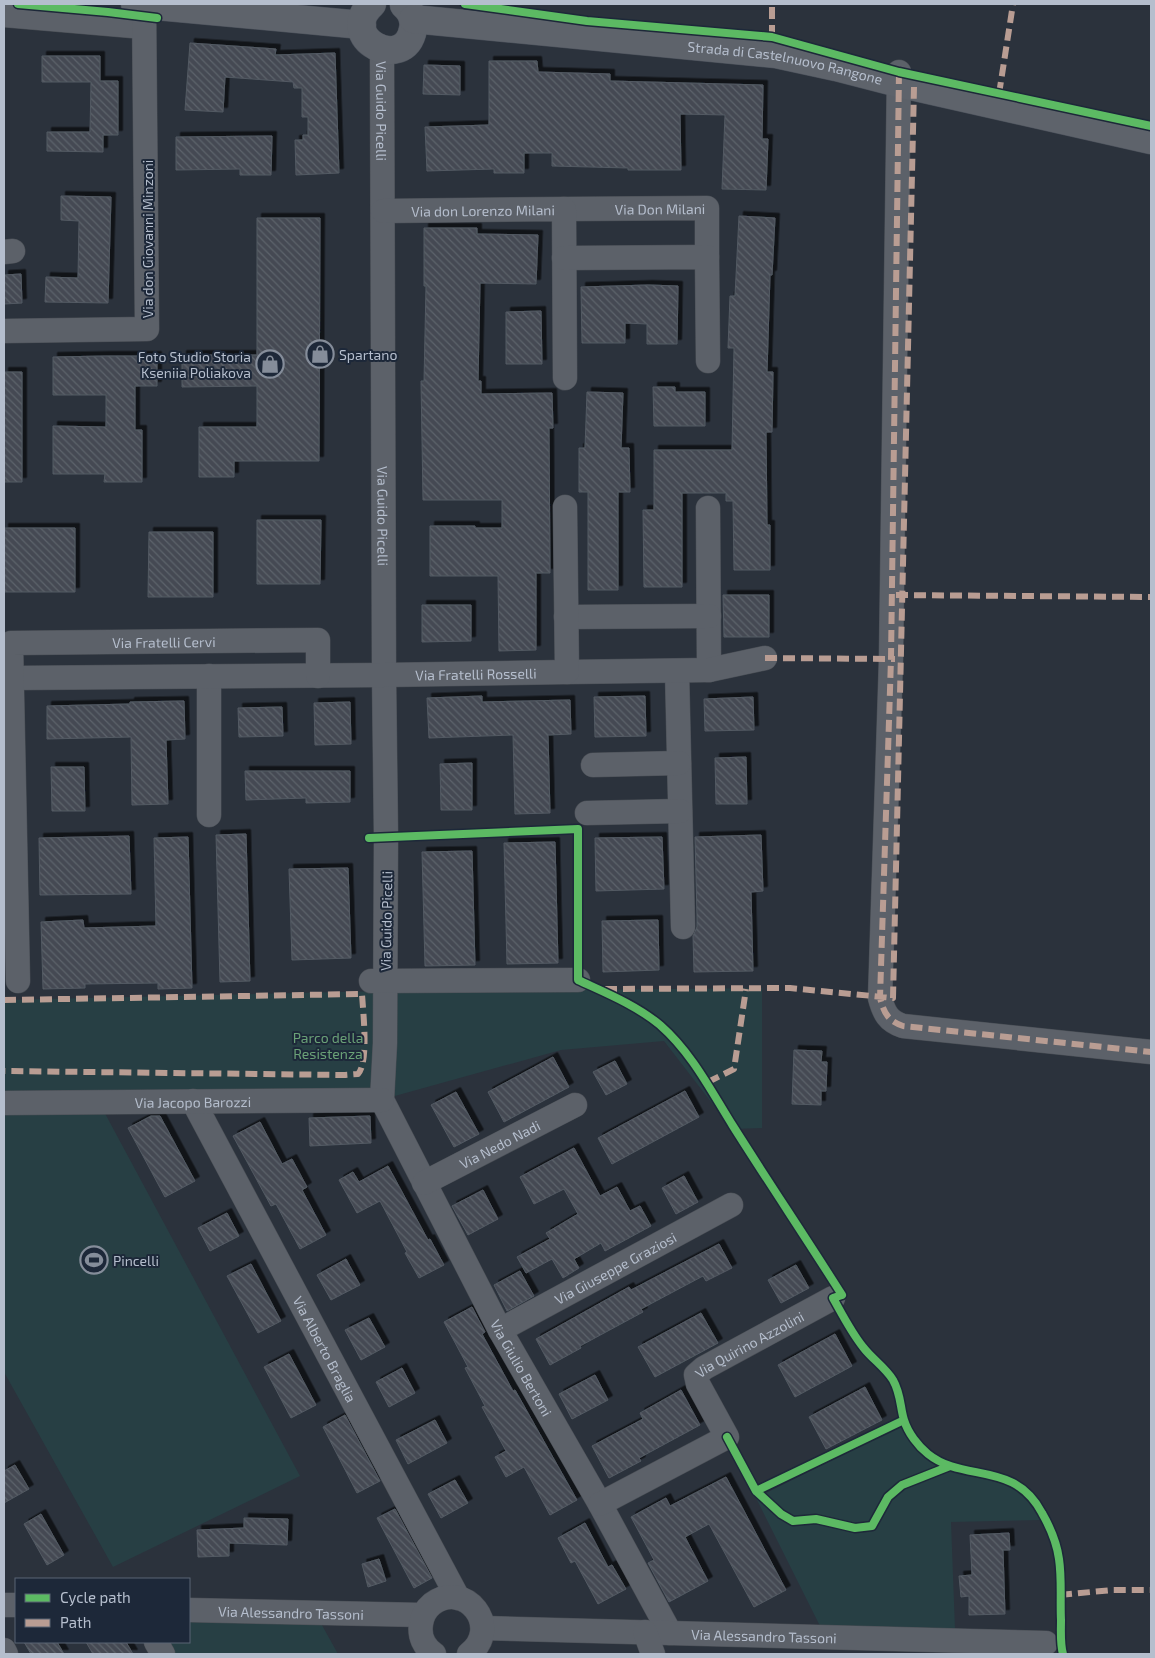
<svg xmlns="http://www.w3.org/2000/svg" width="1155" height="1658" font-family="'Exo 2',sans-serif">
<defs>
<pattern id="building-back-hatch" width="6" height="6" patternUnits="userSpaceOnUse" patternTransform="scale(1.25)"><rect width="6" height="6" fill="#444a53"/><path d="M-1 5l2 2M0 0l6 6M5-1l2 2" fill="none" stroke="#5d626b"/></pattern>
<filter id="shadow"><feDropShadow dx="4.5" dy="-4.5" stdDeviation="0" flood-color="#0009"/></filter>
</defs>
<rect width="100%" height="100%" fill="#2b323c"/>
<!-- green -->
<path fill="#273f44" d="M762 988V1128L732 1129 664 1041 561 1050 384 1099 387 992Z
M384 991 380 1098 4 1101V1000Z
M101 1106 300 1476 113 1567 4 1372V1109Z
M900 1426 924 1457 952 1470 995 1478 1006 1483 1015 1488 1027 1500 1041 1520 951 1522 955 1629 820 1626 756 1498Z
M189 1614 318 1618 338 1654H170L163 1642H189Z"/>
<!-- building -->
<path fill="url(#building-back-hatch)" stroke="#535a63" filter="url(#shadow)" d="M190 43 276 49 275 55 335 53 339 173 296 175 295 140H303V135H308V117H302V88H294L293 82 225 77 223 112 185 110Z
M42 56H100V81H118V135H103V152L47 151V132H90L91 82H42Z
M489 61H537L538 72 610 74V81L763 85 762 139H768L766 190 722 189 725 115 680 114 681 170H628V168L552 166V153H524V173H494V169L427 171 425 127 489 125Z
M424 65 460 66V95L423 94Z
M272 136 271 175H240V169L176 170V137Z
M61 196 111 197 108 303 45 302 46 277 78 278 79 221 61 220Z
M739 216 775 218 772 275H770L767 372H773L772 432H766L767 525H770V570H734L733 501H726V493H682V587H644L643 510H654V450H732L734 348H728L730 296H735Z
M257 218H320L319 461H234V477H199V427H257V386L182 387V355H257Z
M424 228H477V234L538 235 536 284 480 283 478 381H481V394L552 393 553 428H549L550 573H536V650L499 651 498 576H430V526H475V528H502V500H423L421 381H424L426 286H424Z
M21 274 22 303 4 304V275Z
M648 285 678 286 677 344H647V324L625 323V343H582L581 287Z
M541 311 542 364H506V312Z
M106 356H157V386H135V430H142V482H104L105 474H53V426L106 427V395H53V357Z
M4 372H22V482H4Z
M653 387H675V392H705V426H654Z
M587 392 623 393 621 448H629L630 492H618V590H588V492H579V448H585Z
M257 520H321L320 584H257Z
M4 528H75V592H4Z
M149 532H213V597H148Z
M723 595H769V637H724Z
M422 605H471V641L422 642Z
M482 696V702L570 700 571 734 548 735 550 813 515 814 513 735 429 738 427 698Z
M645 696 646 736 595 737 594 697Z
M753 697 754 730 705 731 704 699Z
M184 701 185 739 166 740 168 804 132 805 131 737 47 739V706L130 704V702Z
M350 702 351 744 315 745 314 703Z
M282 707 283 736 239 737 238 708Z
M746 757 747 804H716L715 758Z
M472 763V810H441L440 764Z
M51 767H84L85 811H52Z
M245 771H350V802L306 803V798L246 800Z
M246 834 250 981 220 982 216 835Z
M761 835 763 891 751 892 753 971 694 972 693 936 697 927V917L695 837Z
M129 836 131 894 40 895 39 838Z
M188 837 192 988 158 989V983L85 984V988L43 989 41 922 83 920 84 928 156 926 154 838Z
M662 837 664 889 596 891 595 838Z
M555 842 558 963 507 964 504 843Z
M472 851 475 965 425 966 422 852Z
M348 868 351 958 292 960 289 869Z
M658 920 659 970 603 972 602 921Z
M794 1050 822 1051 821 1062H827L826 1091H821V1105L792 1104Z
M553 1057 569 1087 504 1122 488 1092Z
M615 1061 627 1084 606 1095 593 1072Z
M685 1091 699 1117 612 1164 598 1138Z
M456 1092 479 1134 454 1147 431 1105Z
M151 1116H160L195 1181 165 1197 128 1128Z
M370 1116 371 1143 310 1146 309 1118Z
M260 1122 282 1164 292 1159 307 1187 302 1190 326 1235 300 1249 276 1204 271 1206 233 1136Z
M574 1148 600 1196 617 1187 630 1211 640 1206 651 1226 605 1251 601 1243 574 1259 579 1268 563 1278 552 1259 526 1273 517 1257 550 1239 546 1233 578 1214 564 1189 534 1204 520 1177Z
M388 1166 428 1240 430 1239 444 1265 419 1278 405 1253 407 1252 380 1201 357 1213 339 1180 353 1172 359 1182Z
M684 1176 698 1202 676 1214 662 1188Z
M483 1190 498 1219 468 1235 452 1206Z
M227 1213 239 1236 210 1251 198 1228Z
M719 1244 732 1268 706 1281 703 1276 641 1309 643 1312 580 1346 581 1348 550 1365 536 1339 629 1287 631 1290Z
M346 1259 360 1285 331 1300 317 1275Z
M251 1264 281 1321 258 1333 227 1276Z
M796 1265 809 1288 781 1303 768 1280Z
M520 1271 534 1296 507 1311 494 1285Z
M472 1307 485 1332 482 1334 513 1391 515 1390 577 1500 550 1515 524 1467 506 1477 495 1457 506 1451 482 1407 485 1406 465 1368 468 1367 444 1322Z
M701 1313 718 1343 655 1377 638 1347Z
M369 1318 385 1347 361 1360 345 1330Z
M835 1334 852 1366 795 1397 778 1365Z
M289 1354 316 1405 291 1418 264 1367Z
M402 1368 415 1393 389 1407 376 1382Z
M595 1375 608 1400 572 1419 559 1394Z
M865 1387 882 1420 826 1449 809 1417Z
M681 1390 700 1425 639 1458 641 1461 609 1478 592 1446 643 1419 640 1413Z
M345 1415 380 1481 357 1493 323 1427Z
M435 1420 447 1443 408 1464 396 1440Z
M15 1465 29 1489 4 1503V1471Z
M726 1477 786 1590 754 1607 709 1524 685 1537 708 1581 669 1602 648 1563 654 1560 631 1517 666 1498 670 1506Z
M455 1480 468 1503 441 1518 428 1494Z
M395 1509 432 1578 414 1588 377 1518Z
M41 1514 64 1555 47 1565 24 1524Z
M244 1518 288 1519 287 1545 229 1543V1556L198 1557 197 1530 244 1528Z
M585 1523 608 1567 612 1565 626 1589 598 1604 575 1561 571 1563 558 1538Z
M1009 1533 1010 1550H1003L1005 1614 969 1615V1596L961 1597 959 1576 972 1575 970 1535Z
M379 1559 386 1581 368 1587 362 1564Z
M24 1642H57L64 1654H31Z
M86 1642H126L133 1654H93Z"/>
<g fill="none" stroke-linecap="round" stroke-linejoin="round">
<!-- minor casing -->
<g stroke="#484d54" stroke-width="25">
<g id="minor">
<path d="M4 15 144 27"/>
<path id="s1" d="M382 50 384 675 386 837 385 1043 382 1100 500 1330 600 1504 670 1633"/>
<path d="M899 72 891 659 880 998C884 1013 888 1021 903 1026L1151 1052"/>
<path id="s2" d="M564 209 707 208V257"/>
<path id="s3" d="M383 211 564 209 565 378"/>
<path d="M4 252 13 251"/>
<path d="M564 258 707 257 708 361"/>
<path d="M4 331 147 329 144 4"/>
<path d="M708 508 709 670"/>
<path d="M566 617 709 616"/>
<path d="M677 671 683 927"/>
<path d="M567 672 709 670 765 658"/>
<path d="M209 676V815"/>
<path id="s4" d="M11 678 384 675 567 672 565 507"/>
<path d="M593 765 679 763"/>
<path d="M587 813 680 811"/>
<path id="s5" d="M18 981 11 643 318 640V676"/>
<path d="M371 981 578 980"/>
<path id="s6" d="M193 1101 458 1598"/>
<path id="s7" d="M4 1103 382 1100"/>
<path id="s8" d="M424 1183 575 1105"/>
<path id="s9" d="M500 1330 731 1205"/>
<path id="s10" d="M600 1504 727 1437 698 1384 696 1375 704 1368 833 1298"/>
<path d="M4 1605H16"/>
<path id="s11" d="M189 1610 423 1615"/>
<path id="s12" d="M483 1628 1046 1643"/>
<path d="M645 1632 653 1654"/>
<path d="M156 1642 163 1654"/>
<path d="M4 1650 6 1654"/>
<path d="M434 1654C424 1647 419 1636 421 1624 422 1616 426 1609 432 1604 465 1579 503 1627 469 1654"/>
</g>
</g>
<!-- major casing -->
<g stroke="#494f59" stroke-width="29">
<g id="major">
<path d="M135 4 362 25"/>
<path d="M372 4C335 38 405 74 413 29 415 20 411 11 404 5"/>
<path id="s13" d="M413 19 776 54 836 67 898 83 1151 140"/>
</g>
</g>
<!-- minor -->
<use href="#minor" stroke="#5c6169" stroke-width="24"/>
<!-- major -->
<use href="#major" stroke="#5e636b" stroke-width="28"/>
<!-- quiet -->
<path stroke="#b99d93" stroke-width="6" stroke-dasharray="12 6" stroke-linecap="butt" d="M772 37V4
M899 72 891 659 880 998C884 1013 888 1021 903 1026L1151 1052
M999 94 1013 4
M896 595 1151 597
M765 658 895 659
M605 989 790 988 893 998 914 87
M4 1000 362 994C363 1012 369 1062 358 1074L345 1075 4 1071
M708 1082 734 1069 746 989
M1060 1595 1112 1590H1151"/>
<!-- cycleway casing -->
<g stroke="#1d2839" stroke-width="11">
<path id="cycleway" d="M18 4 108 12 157 18
M465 4 587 21 772 37 899 72 1151 126
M369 838 578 829V980C606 993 636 1005 660 1025 692 1053 711 1091 733 1126 769 1183 806 1238 842 1295L833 1298C842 1314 851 1332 863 1347 872 1359 885 1367 893 1380 901 1394 900 1407 904 1420 908 1433 918 1446 928 1454 964 1483 1014 1460 1042 1513 1050 1527 1057 1544 1059 1559 1062 1579 1060 1600 1061 1620 1061 1631 1060 1644 1063 1654
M727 1437 756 1491 904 1420
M756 1491 781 1514 793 1521 816 1519 855 1528 872 1526 888 1497 902 1485 950 1466"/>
</g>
<!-- cycleway -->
<use href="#cycleway" stroke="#5cba63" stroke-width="8"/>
</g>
<!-- icons -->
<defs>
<g id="shop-ring" transform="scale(1.4375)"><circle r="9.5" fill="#1d2839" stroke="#858d9a" stroke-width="1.5"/><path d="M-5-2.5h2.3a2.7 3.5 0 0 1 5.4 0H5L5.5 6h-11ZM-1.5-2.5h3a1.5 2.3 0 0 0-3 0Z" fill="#858d9a"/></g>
<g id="stadium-ring" transform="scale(1.4375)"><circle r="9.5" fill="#1d2839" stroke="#858d9a" stroke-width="1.5"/><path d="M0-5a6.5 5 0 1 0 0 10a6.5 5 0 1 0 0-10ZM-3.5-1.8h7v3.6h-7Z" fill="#858d9a"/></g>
</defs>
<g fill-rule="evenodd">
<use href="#shop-ring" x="320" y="354"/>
<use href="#shop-ring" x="270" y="364"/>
<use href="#stadium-ring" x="94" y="1260"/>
</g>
<g text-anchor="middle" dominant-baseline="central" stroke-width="4" stroke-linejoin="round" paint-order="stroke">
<!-- street labels -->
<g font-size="14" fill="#b5becd" stroke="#1d2839">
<text stroke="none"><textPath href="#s13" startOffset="375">Strada di Castelnuovo Rangone</textPath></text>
<text stroke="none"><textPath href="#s1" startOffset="61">Via Guido Picelli</textPath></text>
<text stroke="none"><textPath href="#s3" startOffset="100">Via don Lorenzo Milani</textPath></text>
<text stroke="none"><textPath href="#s2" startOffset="96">Via Don Milani</textPath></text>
<text transform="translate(147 239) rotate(-90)">Via don Giovanni Minzoni</text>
<text stroke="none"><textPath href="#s1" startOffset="466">Via Guido Picelli</textPath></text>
<text stroke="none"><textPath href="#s5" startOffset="491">Via Fratelli Cervi</textPath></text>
<text stroke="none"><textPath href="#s4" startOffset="465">Via Fratelli Rosselli</textPath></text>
<text transform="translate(386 921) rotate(-89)">Via Guido Picelli</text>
<text stroke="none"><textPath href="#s7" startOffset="189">Via Jacopo Barozzi</textPath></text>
<text stroke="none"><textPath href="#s8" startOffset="85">Via Nedo Nadi</textPath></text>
<text stroke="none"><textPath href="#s9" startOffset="131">Via Giuseppe Graziosi</textPath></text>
<text stroke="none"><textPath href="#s10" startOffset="275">Via Quirino Azzolini</textPath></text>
<text stroke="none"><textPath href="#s6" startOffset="281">Via Alberto Braglia</textPath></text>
<text stroke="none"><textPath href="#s1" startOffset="1352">Via Giulio Bertoni</textPath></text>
<text stroke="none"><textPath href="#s11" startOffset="102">Via Alessandro Tassoni</textPath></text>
<text stroke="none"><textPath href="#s12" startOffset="281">Via Alessandro Tassoni</textPath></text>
</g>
<!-- poi labels -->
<g font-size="14" fill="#b5becd" stroke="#1d2839" text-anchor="start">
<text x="339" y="354">Spartano</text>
<text x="251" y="356" text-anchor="end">Foto Studio Storia<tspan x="251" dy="16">Kseniia Poliakova</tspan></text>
<text x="113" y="1260">Pincelli</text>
</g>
<!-- park labels -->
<g font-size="14" fill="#6aa177" stroke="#1d2839">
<text x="328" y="1037">Parco della<tspan x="328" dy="16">Resistenza</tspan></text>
</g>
</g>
<!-- border -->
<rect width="1155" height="1658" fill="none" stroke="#b5becd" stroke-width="10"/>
<!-- legend -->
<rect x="15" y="1578" width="175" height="65" fill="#1d2839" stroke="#5a6474"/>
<rect x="25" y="1594" width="25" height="8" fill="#5cba63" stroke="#5a6474"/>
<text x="60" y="1603" font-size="15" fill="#b5becd">Cycle path</text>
<rect x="25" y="1619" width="25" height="8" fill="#b99d93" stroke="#5a6474"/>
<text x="60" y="1628" font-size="15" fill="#b5becd">Path</text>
</svg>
